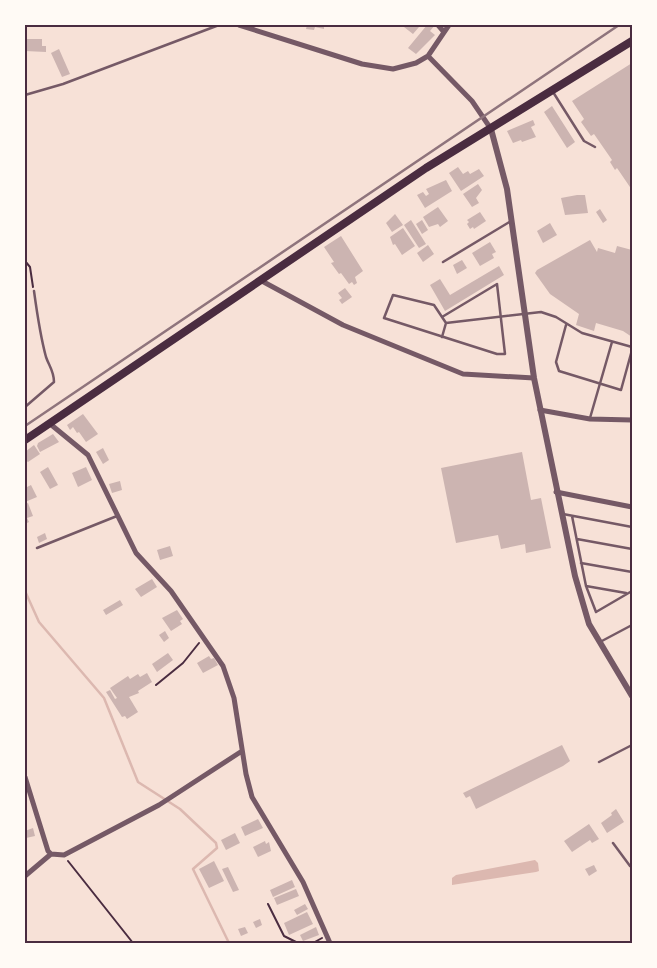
<svg xmlns="http://www.w3.org/2000/svg" width="657" height="968" font-family="Roboto,sans-serif">
<rect width="100%" height="100%" fill="#f7e1d7"/>
<!-- water -->
<path fill="#dcb8b0" d="M535 860 538 863 539 871 536 872 452 885V878L456 875Z"/>
<g fill="none" stroke-linecap="round" stroke-linejoin="round">
<!-- stream -->
<path stroke="#dcb8b0" stroke-width="2.5" d="M25 591 39 622 104 698 138 782 180 809 216 843 217 848 193 869 229 943"/>
</g>
<!-- building -->
<path fill="#ccb4b1" d="M307 25H324V29L315 27 314 30 306 29Z
M405 25H416L419 27 413 34 404 27Z
M427 25H435L430 31 435 35 416 54 408 48Z
M25 39H42V46H46V52L25 51Z
M59 49 70 74 62 77 51 53Z
M632 63V190L617 168 615 170 610 162 612 160 594 134 591 136 581 122 584 119 572 101Z
M552 106 575 142 567 148 544 112Z
M533 120 535 125 531 127 536 137 522 142 521 140 513 143 507 131Z
M458 167 463 174 468 171 470 174 479 169 484 176 461 191 449 173Z
M446 180 452 191 425 208 417 195 423 192 426 196 429 194 426 189Z
M478 184 482 190 476 198 479 203 472 207 463 194Z
M577 195H585L588 213 565 215 561 198Z
M438 207 448 221 440 227 438 224 429 227 423 217Z
M600 209 607 220 603 223 596 212Z
M480 212 486 221 474 229 473 227 470 229 467 224 469 222 467 220Z
M395 214 403 225 392 232 386 223Z
M411 220 426 244 419 248 404 225Z
M422 220 428 230 422 234 416 224Z
M550 223 557 235 543 243 537 231Z
M403 228 415 246 402 255 395 244 393 245 390 237Z
M341 236 363 271 355 277 357 283 354 285 352 282 349 284 341 273 339 274 331 263 334 262 324 247Z
M590 240 597 252 598 248 615 253 617 246 632 250V337L623 331 596 323 594 331 576 325 579 314 550 294 535 273 537 270Z
M490 242 496 252 492 254 494 258 480 266 472 253Z
M428 245 434 254 423 262 417 253Z
M462 260 467 268 457 274 453 265Z
M499 266 504 275 445 311 430 285 440 279 450 295Z
M345 288 352 297 342 304 339 300 342 298 338 293Z
M83 414 98 434 86 442 79 432 77 433 73 427 70 430 67 425Z
M53 434 59 442 40 452 37 446 38 443Z
M34 445 40 454 28 462 25 460V452Z
M103 448 109 460 103 464 96 452Z
M522 452 531 500 541 498 551 548 526 553 525 544 501 549 498 535 456 543 441 468Z
M48 467 58 485 50 489 40 472Z
M86 467 92 480 78 487 72 473Z
M120 481 122 490 112 493 109 484Z
M31 485 37 497 25 502V488Z
M28 503 33 516 27 518 29 522 25 524V504Z
M45 533 47 539 39 543 37 537Z
M170 546 173 556 160 560 157 550Z
M152 579 157 587 141 597 135 589Z
M120 600 123 605 106 615 103 610Z
M177 610 183 619 180 621 182 624 171 631 162 618Z
M165 631 169 638 164 642 159 635Z
M168 653 173 660 157 672 152 664Z
M209 656 211 659 214 658 218 665 203 673 197 663Z
M147 673 152 682 138 691 139 693 129 697 138 712 127 719 125 716 122 717 106 692 110 690 115 699 117 698 110 688 128 676 130 679 138 674 140 677Z
M562 745 570 761 563 766 476 809 470 796 466 798 463 793Z
M616 809 624 822 607 833 601 823 612 815 611 813Z
M258 819 263 828 245 836 241 827Z
M589 824 599 839 592 843 590 840 572 852 564 841Z
M33 828 35 836 26 838 25 831Z
M235 833 240 843 226 850 221 840Z
M265 841 266 844 269 842 271 851 258 857 253 847Z
M214 861 224 881 209 888 199 869Z
M594 865 597 871 589 876 585 869Z
M228 867 239 890 233 892 222 869Z
M292 880 295 887 273 897 270 890Z
M296 889 299 896 277 905 274 898Z
M305 904 308 909 297 915 294 910Z
M307 912 313 924 289 935 284 923Z
M260 919 262 925 256 928 253 922Z
M245 927 248 933 241 936 238 929Z
M316 927 319 935 303 941 300 935Z"/>
<g fill="none" stroke-linecap="round" stroke-linejoin="round">
<!-- path -->
<path stroke="#4a2c40" stroke-width="2" d="M25 261 30 267 33 287
M156 685 183 663 199 643
M68 861 133 943
M268 904 284 936 298 943
M313 943 322 938"/>
<!-- service -->
<path stroke="#755966" stroke-width="2.5" d="M553 92 584 141 595 147
M25 95 63 84 219 25
M443 262 511 221
M442 317 497 284 505 354H497L384 318 393 295 434 305 446 323 541 312 556 317 582 333 632 347
M566 325 556 362 559 371 621 390 632 350
M442 337 446 323
M25 407 54 382C54 371 49 366 46 357 40 335 37 313 34 291
M590 418 612 342
M563 514 632 527
M572 516 586 586 596 612 632 591
M577 539 632 549
M37 548 117 516
M581 563 632 572
M586 586 626 593
M600 642 632 625
M599 762 632 745
M613 843 630 866 632 865"/>
<!-- minor -->
<path stroke="#755966" stroke-width="5" d="M239 25 362 64 393 69 416 63 428 56 449 25
M438 25 444 32
M428 56 472 101 491 129
M260 280 343 325 463 374 534 378
M540 410 590 419 632 420
M49 423 88 455 136 553 171 591 223 666 234 698 246 774 252 797 303 882 330 943
M556 492 632 507
M25 777 48 851 51 854 64 855 159 805 242 751
M25 876 51 854"/>
<!-- tertiary -->
<path stroke="#755966" stroke-width="6" d="M491 129 507 189 534 378 575 576 589 624 632 696"/>
<!-- secondary -->
<path stroke="#4a2c40" stroke-width="8" d="M25 440 426 168 632 41"/>
<!-- rail -->
<path stroke="#8f747c" stroke-width="2.5" d="M25 426 619 25"/>
</g>
<!-- border -->
<rect width="657" height="968" fill="none" stroke="#fffaf5" stroke-width="52"/>
<rect x="26" y="26" width="605" height="916" fill="none" stroke="#4a2c40" stroke-width="2"/>
</svg>
